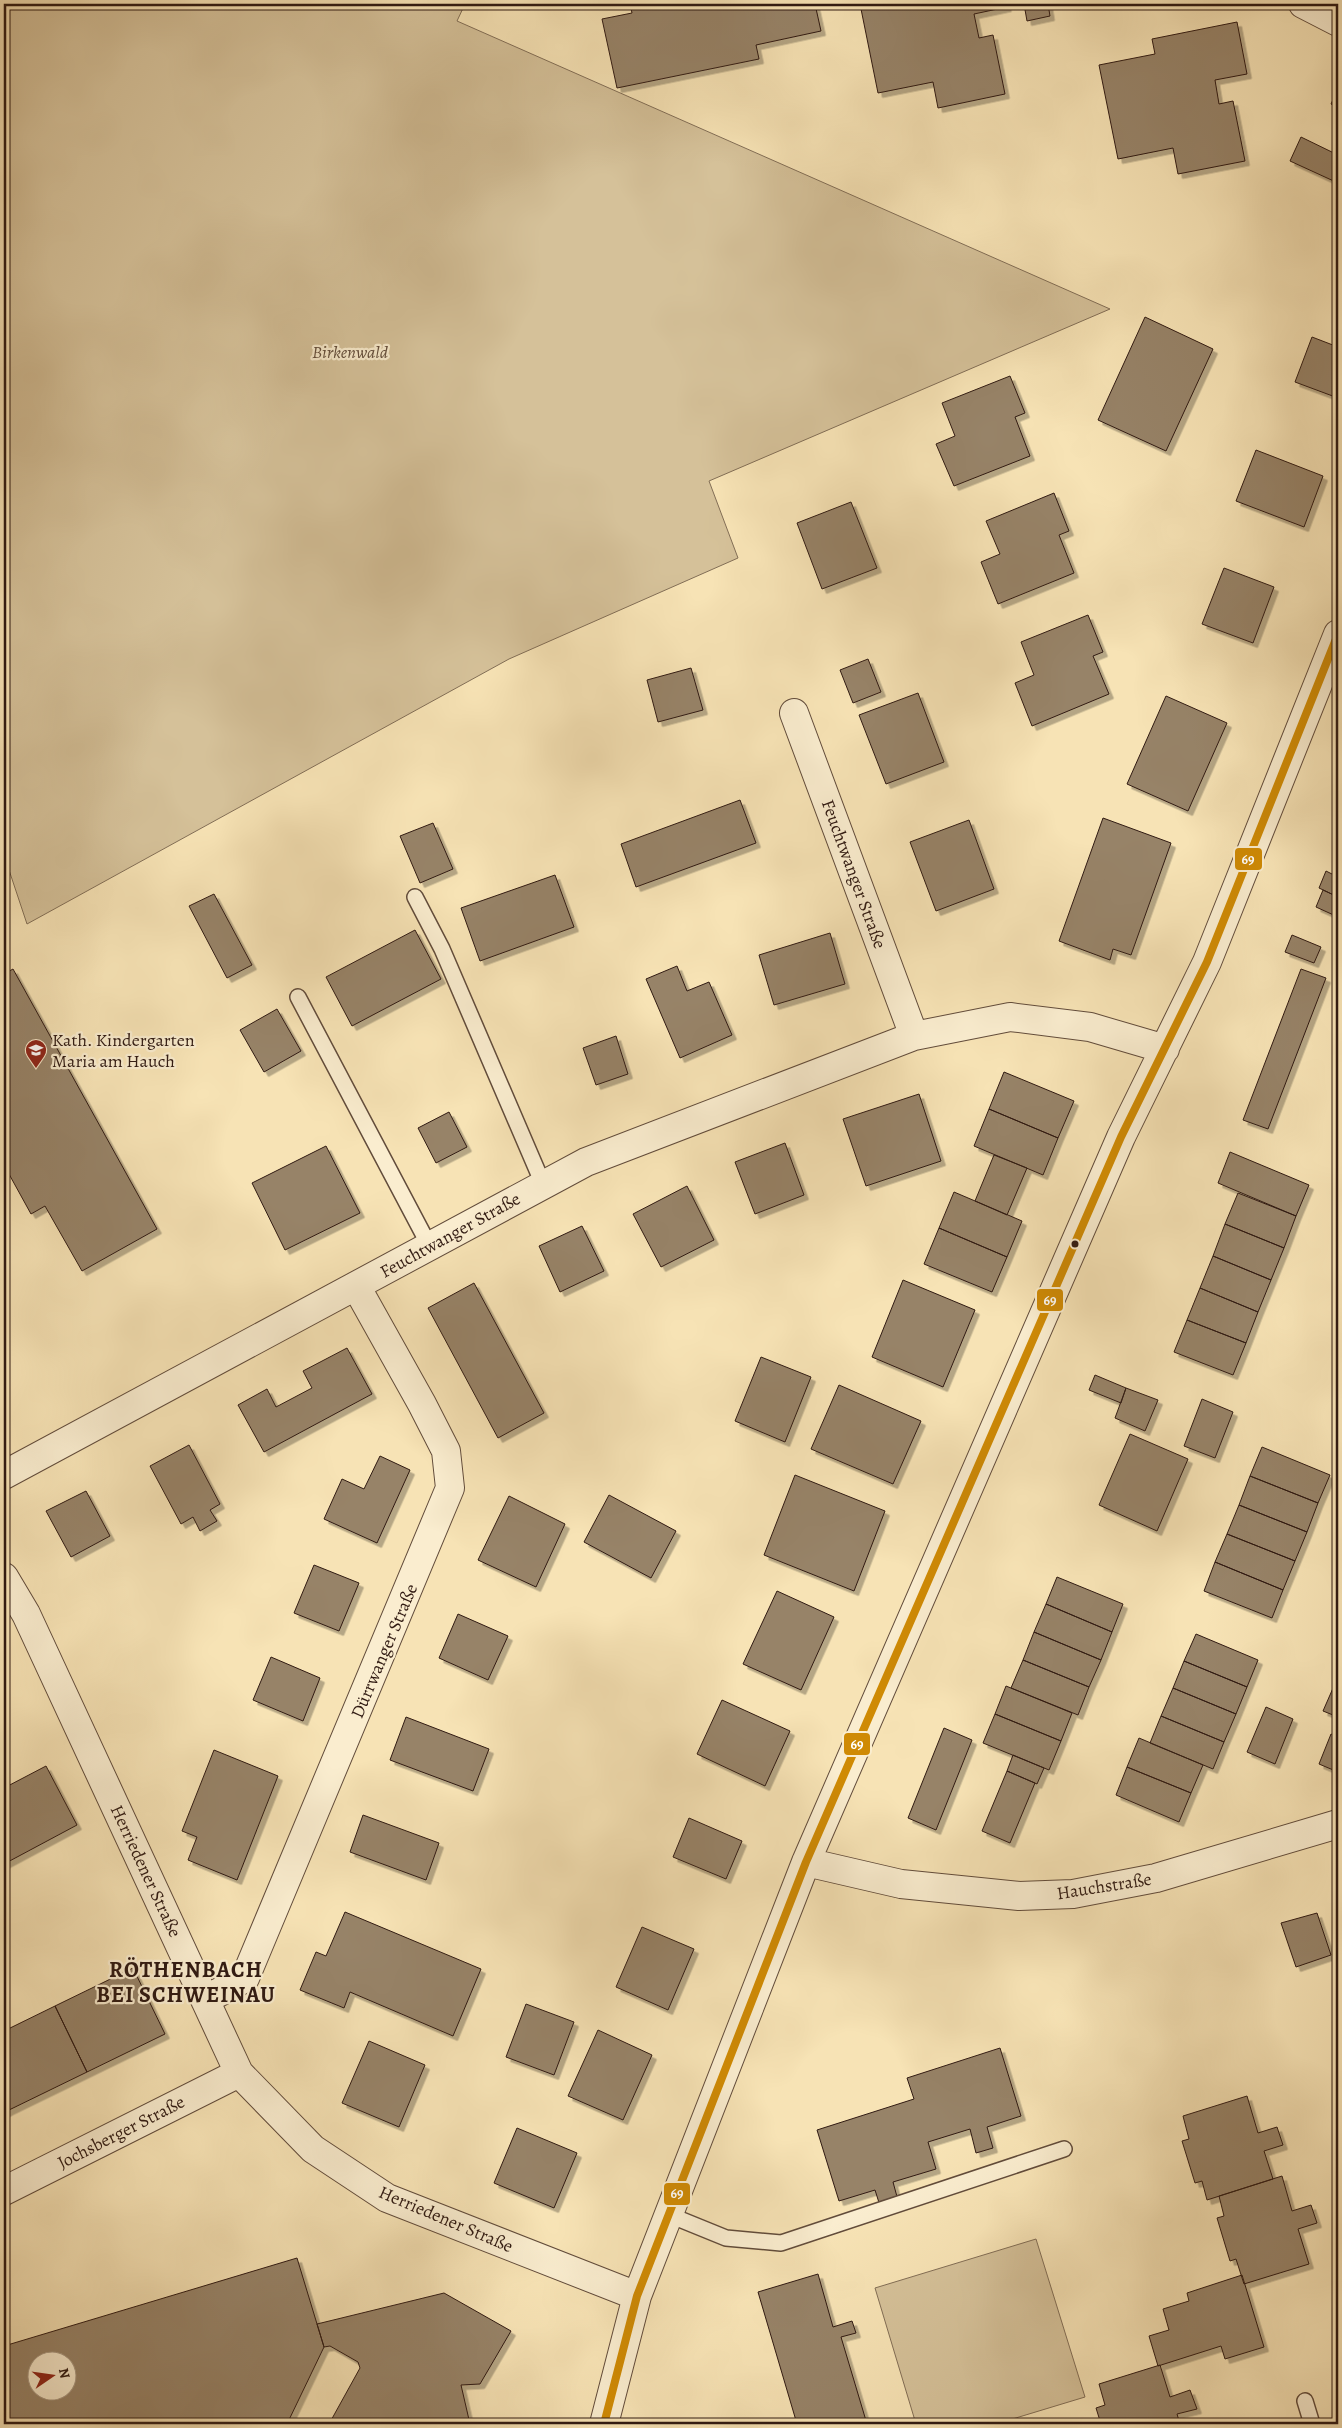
<svg xmlns="http://www.w3.org/2000/svg" width="1342" height="2428" font-family="Alegreya,serif">
<defs>
<filter id="shadow"><feDropShadow dx="4.5" dy="4.5" stdDeviation="0" flood-color="#0004"/></filter>
</defs>
<rect width="100%" height="100%" fill="#f7e3b5"/>
<filter id="stains"><feTurbulence type="fractalNoise" baseFrequency=".004" numOctaves="4"/><feColorMatrix values="0 0 0 0 .2 0 0 0 0 .09 0 0 0 0 .02 0 0 0 .5 -.17"/></filter>
<radialGradient id="worn" r=".72"><stop offset=".6" stop-color="#630" stop-opacity="0"/><stop offset="1" stop-color="#630" stop-opacity=".3"/></radialGradient>
<!-- green -->
<path fill="#d5c199" stroke="#826e56" d="M4 4H465L457 21 1110 309 709 481 738 558 509 659 27 924 4 855Z
M1036 2239 1085 2397 996 2424H916L875 2288Z"/>
<!-- building -->
<path fill="#978367" stroke="#301a12" fill-rule="evenodd" filter="url(#shadow)" d="M630 4H815L821 31 756 45 759 59 617 88 602 19 632 13Z
M860 4H1006L1007 7 974 14 979 38 993 35 1005 94 938 108 933 82 878 93Z
M1024 4H1048L1050 16 1027 21Z
M1237 22 1247 74 1215 80 1219 104 1233 101 1245 161 1178 174 1173 148 1118 159 1099 65 1155 54 1152 39Z
M1338 89V108L1331 104Z
M1301 137 1338 155V183L1290 161Z
M1145 317 1213 349 1166 451 1098 420Z
M1312 337 1338 347V398L1295 382Z
M1010 376 1025 413 1015 417 1030 456 954 486 936 444 955 436 942 403Z
M1256 450 1323 476 1304 527 1236 501Z
M1054 493 1069 531 1059 535 1074 573 998 604 981 562 1000 554 986 521Z
M851 502 877 568 822 589 797 523Z
M1224 568 1274 587 1253 643 1202 624Z
M1088 615 1103 652 1093 656 1109 694 1032 726 1015 683 1034 675 1021 642Z
M868 659 881 692 853 703 840 670Z
M691 668 703 710 658 722 647 680Z
M918 693 944 762 886 784 859 715Z
M1166 696 1227 723 1188 811 1127 784Z
M740 800 756 843 636 887 621 844Z
M1103 818 1171 843 1131 955 1113 949 1110 960 1059 941Z
M969 820 994 889 936 911 910 842Z
M433 823 453 869 420 883 400 836Z
M1326 871 1338 877V897L1319 888Z
M555 875 574 927 480 961 461 908Z
M1323 890 1338 897V917L1316 907Z
M214 894 252 965 227 978 189 906Z
M415 930 441 979 352 1026 326 977Z
M830 933 845 984 774 1005 759 955Z
M1292 935 1321 947 1314 963 1285 952Z
M677 966 687 991 709 982 732 1035 680 1058 646 979Z
M13 969 157 1229 82 1271 45 1206 31 1214 4 1165V974Z
M1301 969 1326 978 1268 1129 1243 1120Z
M277 1009 301 1051 264 1072 240 1030Z
M616 1036 628 1074 596 1085 583 1048Z
M1004 1072 1074 1101 1058 1138 989 1109Z
M919 1094 941 1161 866 1186 843 1119Z
M989 1109 1058 1138 1043 1175 974 1146Z
M449 1112 467 1147 436 1163 418 1128Z
M785 1143 804 1195 755 1214 735 1162Z
M326 1146 360 1213 285 1250 252 1183Z
M1230 1152 1309 1185 1296 1216 1218 1183Z
M994 1155 1027 1168 1007 1215 975 1201Z
M687 1186 714 1240 661 1267 633 1214Z
M954 1192 1022 1221 1007 1257 939 1228Z
M1238 1193 1296 1216 1284 1248 1225 1224Z
M1225 1224 1284 1248 1271 1280 1213 1256Z
M582 1226 604 1271 560 1292 539 1246Z
M939 1228 1007 1257 992 1292 924 1264Z
M1213 1256 1271 1280 1258 1312 1200 1288Z
M903 1280 975 1310 943 1387 872 1357Z
M474 1283 544 1413 498 1438 428 1308Z
M1200 1288 1258 1312 1246 1343 1187 1320Z
M1187 1320 1246 1343 1233 1375 1174 1352Z
M347 1348 372 1394 264 1452 238 1405 267 1389 276 1407 312 1388 303 1371Z
M761 1357 811 1377 785 1442 735 1421Z
M1095 1375 1126 1388 1121 1403 1089 1390Z
M839 1385 921 1421 893 1484 811 1449Z
M1126 1388 1158 1400 1145 1431 1115 1418Z
M1202 1399 1233 1412 1215 1458 1184 1446Z
M1130 1434 1188 1459 1157 1531 1099 1505Z
M189 1445 220 1504 210 1510 217 1521 200 1531 193 1517 181 1524 150 1466Z
M1262 1447 1330 1475 1318 1503 1250 1476Z
M380 1456 410 1470 377 1543 324 1519 342 1479 364 1489Z
M795 1475 885 1511 854 1591 764 1555Z
M1250 1476 1318 1503 1307 1532 1239 1505Z
M86 1491 110 1536 71 1557 46 1511Z
M609 1495 676 1531 651 1578 584 1542Z
M509 1496 565 1524 536 1587 478 1560Z
M1239 1505 1307 1532 1295 1561 1227 1534Z
M1227 1534 1295 1561 1283 1590 1215 1562Z
M1215 1562 1283 1590 1272 1618 1204 1591Z
M314 1565 359 1583 339 1631 294 1613Z
M1057 1577 1123 1604 1112 1632 1046 1604Z
M777 1591 834 1617 801 1690 743 1664Z
M1046 1604 1112 1632 1101 1660 1034 1632Z
M458 1614 508 1636 488 1680 439 1658Z
M1034 1632 1101 1660 1089 1687 1023 1660Z
M1196 1634 1258 1660 1247 1687 1184 1661Z
M271 1657 320 1678 303 1721 253 1700Z
M1023 1660 1089 1687 1078 1715 1011 1688Z
M1184 1661 1247 1687 1236 1714 1173 1688Z
M1337 1679 1338 1680V1717L1323 1711Z
M1006 1686 1072 1713 1061 1741 995 1714Z
M1173 1688 1236 1714 1224 1742 1161 1716Z
M722 1700 790 1731 765 1786 697 1754Z
M1266 1707 1293 1719 1275 1764 1247 1752Z
M995 1714 1061 1741 1049 1770 983 1743Z
M1161 1716 1224 1742 1213 1769 1150 1743Z
M406 1717 489 1749 473 1791 390 1760Z
M944 1728 972 1740 936 1830 908 1818Z
M1331 1734 1338 1737V1772L1319 1764Z
M1139 1738 1203 1765 1191 1793 1127 1767Z
M214 1750 278 1776 237 1880 188 1860 197 1837 182 1831Z
M1013 1755 1044 1768 1037 1784 1007 1771Z
M46 1766 77 1825 4 1864V1788Z
M1127 1767 1191 1793 1179 1822 1116 1795Z
M1007 1771 1035 1783 1010 1843 982 1831Z
M363 1815 439 1843 426 1880 350 1852Z
M689 1818 742 1841 726 1879 673 1857Z
M345 1912 481 1969 453 2036 350 1992 344 2008 300 1990 316 1952 326 1956Z
M1317 1913 1331 1955 1296 1967 1281 1923Z
M642 1927 694 1949 668 2010 616 1987Z
M133 1968 165 2034 87 2072 55 2006Z
M526 2004 574 2022 554 2075 506 2057Z
M55 2006 87 2072 9 2110 4 2100V2031Z
M598 2030 652 2055 623 2120 568 2096Z
M369 2041 425 2065 399 2127 342 2103Z
M1000 2048 1021 2116 987 2127 993 2148 976 2153 970 2129 928 2142 936 2169 893 2182 899 2204 881 2209 875 2190 839 2201 817 2130 914 2099 907 2078Z
M1247 2096 1258 2133 1277 2127 1283 2145 1264 2151 1273 2179 1207 2200 1202 2181 1195 2183 1182 2141 1189 2139 1183 2116Z
M4 2100 9 2110 4 2113Z
M517 2128 577 2153 554 2208 494 2183Z
M1282 2176 1292 2211 1311 2205 1317 2223 1298 2229 1309 2264 1244 2284 1236 2259 1230 2261 1217 2218 1224 2216 1219 2196Z
M297 2258 324 2347 287 2424H4V2346ZM38 2360H68V2390H38Z
M818 2274 833 2327 852 2321 856 2333 841 2337 867 2424H797L758 2292Z
M1242 2275 1264 2347 1225 2359 1221 2346 1158 2366 1149 2336 1169 2330 1163 2309 1189 2301 1187 2293Z
M444 2293 511 2331 480 2384 461 2385 470 2424H329L360 2368 358 2362 330 2346 324 2347 317 2324Z
M1160 2365 1170 2397 1190 2390 1197 2409 1177 2414 1180 2424H1101L1096 2408 1105 2405 1099 2384Z"/>
<g fill="none" stroke-linecap="round" stroke-linejoin="round">
<!-- lane casing -->
<g stroke="#624c3b" stroke-width="18">
<path id="lane" d="M415 897 442 949 543 1184
M298 997 430 1247
M667 2214 726 2238 781 2243 1064 2149
M1305 2401 1312 2424"/>
</g>
<!-- street casing -->
<g stroke="#624c3b" stroke-width="30">
<path id="street" d="M1303 4 1338 22
M794 713 914 1036
M4 1475 586 1162 914 1036 1010 1017 1090 1027 1165 1049
M4 1577 26 1614 239 2073 313 2149 387 2198 637 2296
M806 1862 901 1884 1019 1896 1073 1894 1156 1878 1338 1824
M205 2000 245 1978 450 1488 446 1451 422 1404 356 1286
M4 2191 239 2073
M604 2424 637 2296 806 1862 1121 1137 1207 962 1338 634"/>
</g>
<!-- lane -->
<use href="#lane" stroke="#faedcf" stroke-width="15"/>
<!-- street -->
<use href="#street" stroke="#faedcf" stroke-width="28"/>
<!-- bus-1 casing -->
<g stroke="#faedcf" stroke-width="11">
<path id="bus-1" d="M604 2424 637 2296 806 1862 1121 1137 1207 962 1338 634"/>
</g>
<!-- bus-1 -->
<use href="#bus-1" stroke="#cf8a04" stroke-width="8"/>
</g>
<!-- icons -->
<defs>
<g id="school-pin" transform="scale(1.125)"><path d="M0 17L-7.5 6A9.5 9.5 0 1 1 7.5 6Z" fill="#8f2418" stroke="#faedcf"/><path d="M0-5L7-2L0 1L-7-2ZM-4 1L0 2.5L4 1V4Q0 6-4 4Z" fill="#fff"/></g>
</defs>
<g fill-rule="evenodd">
<use href="#school-pin" x="36" y="1050"/>
</g>
<!-- markers -->
<circle fill="#301a12" stroke="#faedcf" stroke-width="2" cx="1075" cy="1244" r="4.5"/>
<g text-anchor="middle" dominant-baseline="central" stroke-width="4.5" stroke-linejoin="round" paint-order="stroke">
<!-- park labels -->
<g font-size="18" font-style="italic" fill="#624c3a" stroke="#faedcf">
<text x="350" y="352">Birkenwald</text>
</g>
<!-- street labels -->
<g font-size="18" fill="#301a12" stroke="#faedcf">
<text transform="translate(854 874) rotate(70)">Feuchtwanger Straße</text>
<text transform="translate(450 1235) rotate(-29)">Feuchtwanger Straße</text>
<text transform="translate(384 1651) rotate(-67)">Dürrwanger Straße</text>
<text transform="translate(146 1871) rotate(65)">Herriedener Straße</text>
<text transform="translate(1104 1886) rotate(-9)">Hauchstraße</text>
<text transform="translate(121 2132) rotate(-27)">Jochsberger Straße</text>
<text transform="translate(446 2219) rotate(23)">Herriedener Straße</text>
</g>
<!-- poi labels -->
<g font-size="18" fill="#301a12" stroke="#faedcf" text-anchor="start">
<text x="52" y="1040">Kath. Kindergarten<tspan x="52" dy="21">Maria am Hauch</tspan></text>
</g>
<!-- district labels -->
<g font-size="22" font-weight="bold" letter-spacing="1" fill="#301a12" stroke="#faedcf">
<text x="186" y="1970">RÖTHENBACH<tspan x="186" dy="25">BEI SCHWEINAU</tspan></text>
</g>
</g>
<g stroke="#faedcf" stroke-width="2">
<rect x="1234" y="847" width="29" height="24" rx="5" fill="#cf8a04"/>
<rect x="1036" y="1288" width="28" height="24" rx="5" fill="#cf8a04"/>
<rect x="843" y="1732" width="28" height="24" rx="5" fill="#cf8a04"/>
<rect x="663" y="2182" width="28" height="24" rx="5" fill="#cf8a04"/>
</g>
<g font-size="14" text-anchor="middle" font-weight="bold" fill="#fff">
<text x="1248" y="864">69</text>
<text x="1050" y="1305">69</text>
<text x="857" y="1749">69</text>
<text x="677" y="2198">69</text>
</g>
<!-- margin -->
<rect width="1342" height="2428" fill="none" stroke="#f7e3b5" stroke-width="20"/>
<rect x="5" y="5" width="1332" height="2418" fill="none" stroke="#301a12" stroke-width="2.5"/>
<rect x="10" y="10" width="1322" height="2408" fill="none" stroke="#301a12"/>
<!-- north arrow -->
<g transform="translate(52 2376) rotate(77)"><circle r="24" fill="#faedcf" stroke="#a99983"/>
<path d="M0-4L9 19L0 12L-9 19Z" fill="#8f2418"/>
<text y="-8" font-size="14" font-weight="bold" text-anchor="middle" fill="#301a12">N</text>
</g>
<rect width="100%" height="100%" filter="url(#stains)"/>
<rect width="100%" height="100%" fill="url(#worn)"/>
</svg>
